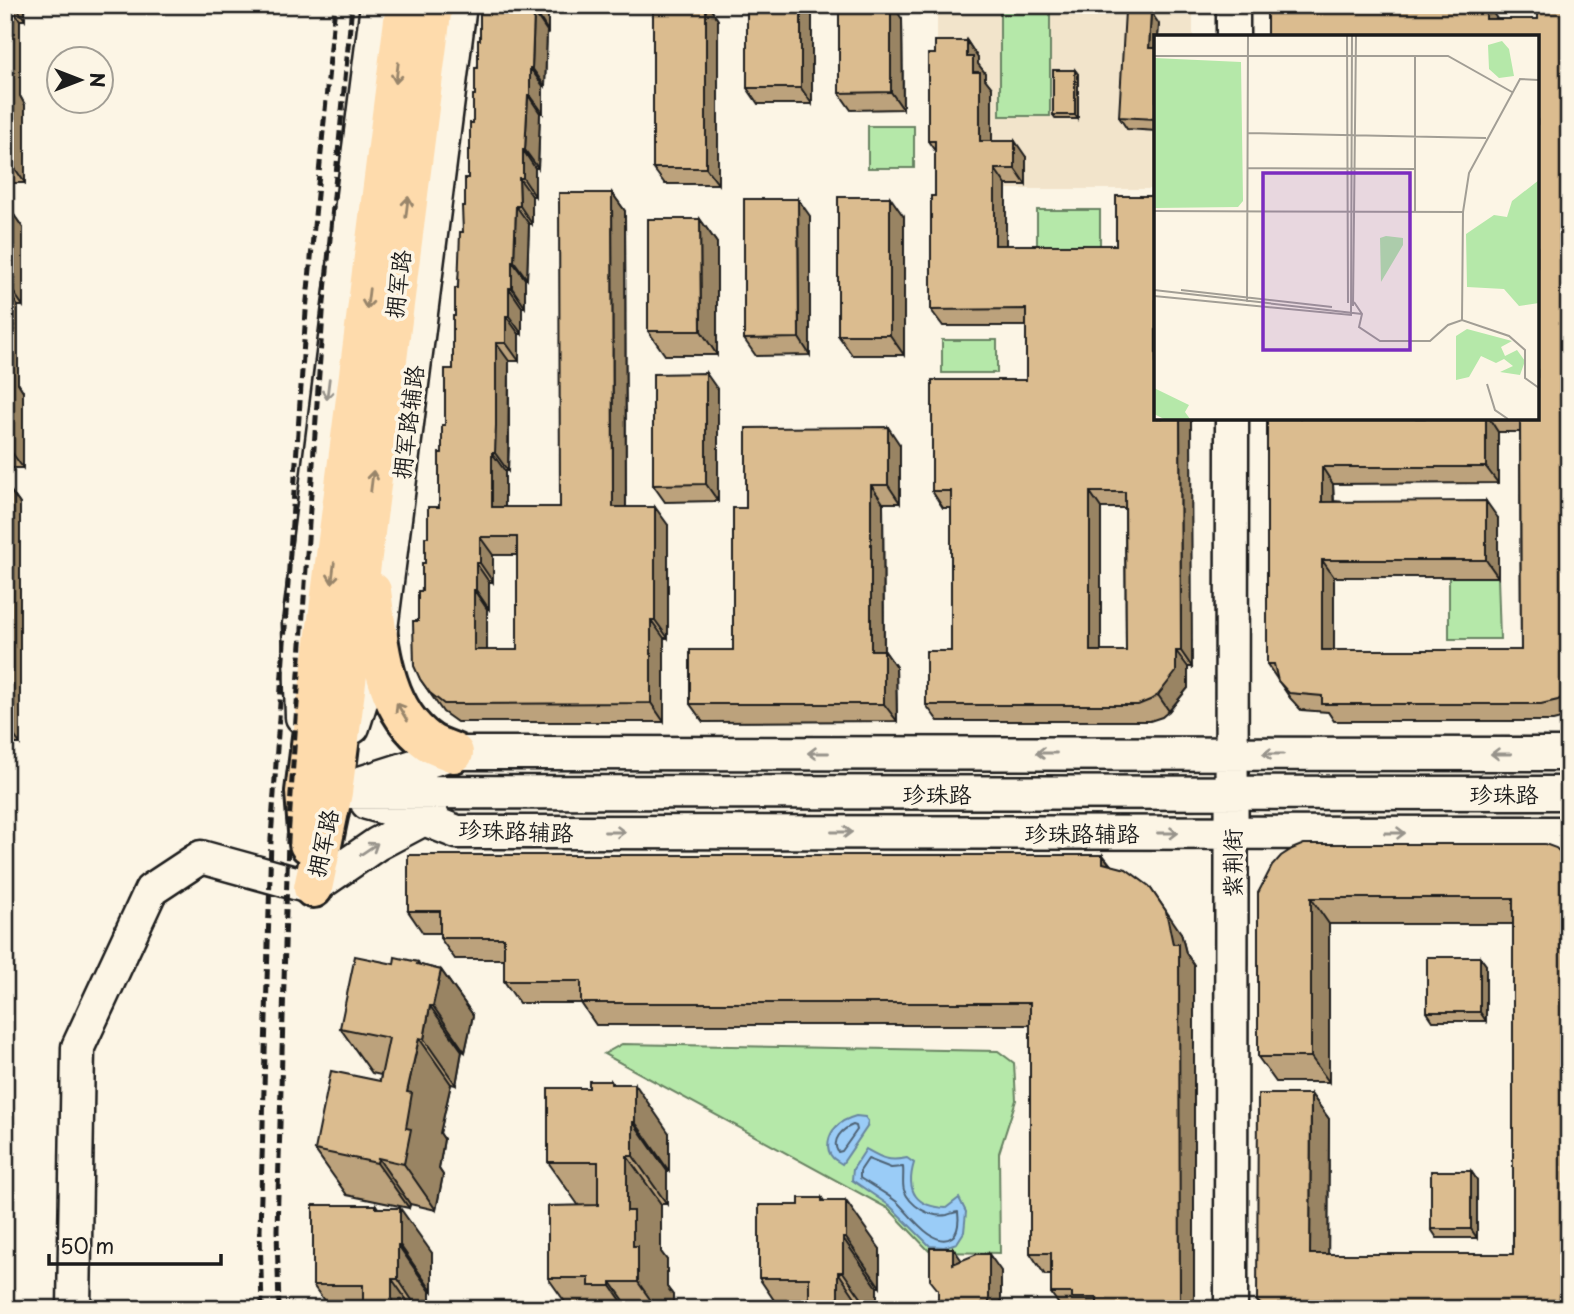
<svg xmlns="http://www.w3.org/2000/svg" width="1574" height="1314" font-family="'Playpen Sans','LXGW WenKai TC',sans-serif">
<rect width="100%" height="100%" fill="#fcf5e5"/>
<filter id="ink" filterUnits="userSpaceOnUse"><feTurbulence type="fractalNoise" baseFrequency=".0143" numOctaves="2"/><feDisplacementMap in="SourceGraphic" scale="14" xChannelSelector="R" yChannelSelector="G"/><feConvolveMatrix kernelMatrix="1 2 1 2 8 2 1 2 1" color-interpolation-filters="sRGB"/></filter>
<g filter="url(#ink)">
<!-- built -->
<path fill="#f2e4cb" d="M937 5H1193V37H1156V189H937Z"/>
<!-- green -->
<path fill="#b5e8a9" stroke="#688262" stroke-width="2" d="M1000 10H1050V116H1000Z
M868 126H914V168H868Z
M1037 210H1100V261H1037Z
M942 340H997V373H942Z
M1449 577H1498L1500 639H1449Z
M622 1044 998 1051 1014 1063 1016 1100 999 1153 1000 1253 930 1252 889 1209 604 1054Z"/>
<!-- water -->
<path fill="#9accf7" stroke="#68869f" stroke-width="2" d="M856 1116 865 1117 868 1121 867 1127 842 1164C839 1162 835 1160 833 1158 824 1149 829 1134 836 1127 841 1121 849 1118 856 1116Z
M866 1149C882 1158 888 1162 907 1158L914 1163C905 1192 917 1207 946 1208L959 1198 966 1212 964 1232 957 1243 944 1247 930 1246 890 1206 852 1180 853 1169Z"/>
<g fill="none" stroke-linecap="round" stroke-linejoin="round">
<!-- shore -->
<path stroke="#4e6274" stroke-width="2" d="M853 1125 856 1126 857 1130 842 1151 838 1152C831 1140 842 1129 853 1125Z
M868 1159 891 1168 903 1167C904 1174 902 1184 904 1190 910 1206 930 1218 947 1215 951 1214 954 1212 958 1212 959 1219 959 1232 952 1237 934 1250 909 1213 897 1202 886 1193 872 1186 860 1178V1171Z"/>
<!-- minor casing -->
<g stroke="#1c1c1c" stroke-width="37">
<path id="minor" d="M1233 37V5
M302 717 299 624 377 5
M353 727 379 645 460 5
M360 783 454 753 1569 754
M310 792 1569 793
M367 803 424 819 457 832 1569 833
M74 1309 78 1047 151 890 201 857 313 888 377 844 424 819 433 817
M1231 1309 1232 418"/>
</g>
<!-- major casing -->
<g stroke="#1c1c1c" stroke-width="44">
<path id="major" d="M372 591C379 643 382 709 429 742 436 747 446 749 454 753
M309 844 305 792 405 5
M313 888 333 792 433 5"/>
</g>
<!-- minor -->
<use href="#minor" stroke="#fcf5e5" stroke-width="32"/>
<!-- major -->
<use href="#major" stroke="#fedbac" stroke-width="38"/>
<!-- rail -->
<path stroke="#1c1c1c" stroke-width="5" stroke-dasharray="10 5" stroke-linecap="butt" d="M262 1309 260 1231 271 839 306 311 335 5
M279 1309 277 1230 288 839 323 313 352 5"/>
</g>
<!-- wall -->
<path fill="#bca27b" stroke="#1c1c1c" stroke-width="2" fill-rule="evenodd" d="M5 5H25V20H20V96L25 105V183H5Z
M548 5V31H547L545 86H543V113H540L538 168H535V196H532V224H529L527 279H525V307H522V334H519V361H509V443L508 471H505V507H560L612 193 625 211 626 507 668 525V638H664V722H457L443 712 420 679 418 621 428 537 439 507 442 453 453 369 455 316 473 123 480 40ZM493 555H517V650H487V609H489V582H493Z
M653 5H708L718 20V184H665L653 168Z
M812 5V104H758L747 88Z
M1569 5V717L1553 721H1334L1328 712 1301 710 1290 698 1267 664V418H1537V37L1497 19H1538ZM1498 432H1520L1521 650H1334V577H1498V518L1334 501 1333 484 1498 483Z
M902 19 903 109 851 110 839 93Z
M1159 24 1158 37H1156V131L1127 129 1119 117Z
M967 41 978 58V64L985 73V79L992 88V141L1026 157V185H1006V245H1116L1192 667H1188V688L1169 711 1162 717 1150 721H938L926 705 951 651V508H943L932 491 1026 380V326H943L931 310 935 196V151L928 141 935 54ZM1101 508H1125L1126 651H1101Z
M1075 70 1078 74V119H1056L1053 115Z
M5 202 23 228V306H18V383L23 391V468H5Z
M810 216V355L756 356 744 339Z
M904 217V355H852L838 335Z
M700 219 717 243V355H665L648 331Z
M718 390V501L665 502 653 485Z
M900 445V503H883L884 650 896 667 897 721 703 722 690 704 733 650 746 508Z
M5 483 20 504V744H5Z
M1103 855 1111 865 1181 933 1186 953 1194 965V1309H1062L1051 1293V1275H1045L1030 1253V1025H596L581 1003H519L504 981V959H455L440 938V933H423L408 911Z
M1563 855 1569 863V1309H1263L1257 1301 1311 1094 1329 1119 1328 1254H1513V924H1329V1082H1276L1258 1057V893Z
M1480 957 1486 965V1021H1433L1427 1012Z
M394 964 420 965 441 970 473 1015 465 1052 462 1051 456 1085 451 1084 440 1133 444 1139 439 1169 443 1175 436 1210 410 1204 409 1208 347 1195 315 1150 380 1081 381 1075 372 1073 340 1028Z
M613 1084 669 1133V1171H667V1204H661V1252L667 1260V1287L673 1295V1309H570L548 1278 579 1206 548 1162 589 1088Z
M1471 1171 1477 1180V1238H1437L1431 1229Z
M799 1205 880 1249V1287H877V1309H780L759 1278Z
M378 1208 432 1253V1291H430V1309H330L313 1285Z"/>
<!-- shaded-wall -->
<path fill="#998464" stroke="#1c1c1c" stroke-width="2" d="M5 5H9L20 20V96L25 105V183L5 154Z
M15 5H25V20Z
M536 5H548V31L536 12Z
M706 5H708L718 20V184L706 168Z
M801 5H812V104L801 88Z
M891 5H893L902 19 903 109 891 92Z
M1486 5H1487L1498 20 1486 19Z
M534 12 547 31 545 86 532 68Z
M1151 12 1159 24 1158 37H1156V57L1149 48Z
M967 41 978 58V64L985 73V79L992 88V157L980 141 973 72 967 57Z
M530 68 543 86V113L530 95Z
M1075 70 1078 74V119L1075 115Z
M528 95 540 113 538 168 525 150Z
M1015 141 1026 157V185L1015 169Z
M523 150 535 168V196L523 178Z
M995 169 1006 185V261L995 245Z
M519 178 532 196V224L520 206Z
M612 193 625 211 626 525 613 507Z
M890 197 904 217V355L890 335Z
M798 199 810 216V355L799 338Z
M5 202 23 228V306L5 280Z
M516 206 529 224 527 279 514 261Z
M700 219 717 243V355L701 331Z
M512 261 525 279V307L512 288Z
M5 288 18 306V383L23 391V468L5 443Z
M509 288 522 307V334L509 316Z
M506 316 519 334V361L506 343Z
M496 343 509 361 508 471 495 453Z
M706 373 718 390V501L706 484Z
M1180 418H1191L1192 667 1181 651Z
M1486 418H1489L1498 432V483L1486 467Z
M888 427 900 445V503L888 485Z
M492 453 505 471V525L492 507Z
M1322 467 1333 484 1334 518 1322 502Z
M5 483 20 504V744L5 723Z
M871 485 883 503 884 667 871 650Z
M1090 492 1101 508V667L1090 651Z
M1486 501 1498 518V577L1486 560Z
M655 507 668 525V638L655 620Z
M480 537 493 555V582L480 563Z
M1322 560 1334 577V667L1322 650Z
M476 563 489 582V609L476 590Z
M474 590 487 609V668L474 650Z
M651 620 664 638V722L651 703Z
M884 650 896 667 897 721 884 704Z
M1176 651 1188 667V688L1169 711 1158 695Z
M1569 688V700L1565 695Z
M1103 855 1118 876 1103 863Z
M1563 855 1569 863V1309L1566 1307Z
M1149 886 1181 933 1186 953 1194 965V1309H1180L1173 944Z
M1311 898 1329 924V1082L1311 1057Z
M1480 957 1486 965V1021L1480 1012Z
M418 962 437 989 441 970 473 1015 465 1052 433 1006 417 964Z
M430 1006 462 1051 456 1085 424 1039Z
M419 1038 451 1084 440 1133 444 1139 439 1169 443 1175 436 1210 404 1164 407 1092Z
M611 1081 635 1116V1084L669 1133V1171L635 1122 611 1084Z
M1311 1094 1329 1119 1328 1279 1310 1254Z
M633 1122 667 1171V1204L633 1156Z
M627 1156 661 1204V1252L667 1260V1287L673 1295V1309H657L638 1282 627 1211Z
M378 1158 410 1204 409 1208 377 1163Z
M1471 1171 1477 1180V1238L1471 1229Z
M822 1198 846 1232V1201L880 1249V1287L846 1238 822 1201Z
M376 1205 400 1239V1208L432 1253V1291L400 1245 376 1208Z
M843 1238 877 1287V1309H869L843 1272Z
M398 1245 430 1291V1309H418L398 1279Z
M953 1248 965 1265 953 1264Z
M989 1254 1001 1271V1309H989Z
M838 1272 863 1309H838Z
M392 1279 413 1309H392Z
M611 1282 630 1309H627L611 1286Z"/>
<!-- building -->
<path fill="#dbbc8f" stroke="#1c1c1c" stroke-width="2" fill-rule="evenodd" d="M480 5H536V12H534L532 68H530V95H528L525 150H523V178H519L520 206H516L514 261H512V288H509V316H506V343H496V425L495 453H492V507H560L559 193H612L613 507H655V620H651V703L444 704 430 693 420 679 414 666 413 621H418V591H422V563H425V537H428V507H439V453H442V425H445V369H453V316H455V288H458L460 232H463L462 206H465V178H468V150H470V123H473V95H475V68H478V40H480ZM480 537H517V650H474V590H476V563H480Z
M653 5H706V168H653Z
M747 5H801V88H747Z
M839 5H891V92L839 93Z
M1267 5H1486V19H1538V5H1569V688L1565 695 1558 700 1541 704H1322V696L1289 693 1278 681 1274 664H1267V418H1486V467H1322V502L1486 501V560H1322V650H1521L1520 418H1537V37H1267Z
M1125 11 1151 12 1149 48H1156V119L1119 117Z
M935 41H967V57H973V72H980V141H1015V169H995V245H1116V196H1156V418H1180L1181 651H1176V672L1158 695 1150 700 1138 705H926V651H951V491H932V380H1026V309L931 310V196H935V141H928V54H935ZM1090 492H1125L1126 651H1090Z
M1053 70H1075V115H1053Z
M838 197H890V335H838Z
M744 199H798L799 338 744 339Z
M648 219H700L701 331H648Z
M706 373V484L653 485V374Z
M888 427V485H871V650H884V704H690V650H733V508H746V428Z
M1304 844H1545L1556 848 1563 855 1566 868V1307H1264L1257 1301 1258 1094H1311L1310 1254H1513V898H1311V1057H1258V893L1272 866 1281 856 1292 849Z
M408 855H1103V863L1126 869 1149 886 1166 911 1173 944H1179L1180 1309H1097V1298H1072V1293H1051V1253H1030V1003H581V981H504V938H440V911H408Z
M355 956 394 964 395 957 418 962 417 964 441 970 433 1006H430L424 1039 419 1038 407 1092 412 1093 406 1128 411 1129 404 1164 378 1158 377 1163 315 1150 331 1071 380 1081 389 1038 340 1028Z
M1427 957H1480V1012H1427Z
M589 1081H611V1084H635V1122H633V1156H627V1211H633V1246H638V1282H611V1286H589V1278H548V1206L598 1205V1162H548V1088H589Z
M1431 1171H1471V1229H1431Z
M799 1198H822V1201H846V1238H843V1272H838V1309H809V1278H759V1205H799Z
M313 1205H376V1208H400V1245H398V1279H392V1309H363V1285H313Z
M930 1248H953V1264L977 1254H989V1309H934L938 1303V1290L930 1280Z"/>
<!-- one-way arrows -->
<defs><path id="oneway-shaft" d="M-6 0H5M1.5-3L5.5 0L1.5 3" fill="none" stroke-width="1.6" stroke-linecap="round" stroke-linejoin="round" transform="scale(1.75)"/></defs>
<g stroke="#98856b">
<use href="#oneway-shaft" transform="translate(397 73) rotate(97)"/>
<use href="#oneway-shaft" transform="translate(407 207) rotate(-83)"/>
<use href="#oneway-shaft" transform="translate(368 299) rotate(97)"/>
<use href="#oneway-shaft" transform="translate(372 481) rotate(-83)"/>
<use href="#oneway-shaft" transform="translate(333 573) rotate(97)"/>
<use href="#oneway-shaft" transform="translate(402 712) rotate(-121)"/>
</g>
<g stroke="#97938b">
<use href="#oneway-shaft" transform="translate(328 389) rotate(97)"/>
<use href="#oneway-shaft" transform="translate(818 753) rotate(-180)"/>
<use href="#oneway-shaft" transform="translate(1046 753) rotate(-180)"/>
<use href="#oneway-shaft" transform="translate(1273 754) rotate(-180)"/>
<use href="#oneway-shaft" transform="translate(1501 754) rotate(-180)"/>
<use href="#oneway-shaft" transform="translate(615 832)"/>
<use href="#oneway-shaft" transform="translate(842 832)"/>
<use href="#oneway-shaft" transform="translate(1168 833)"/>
<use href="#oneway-shaft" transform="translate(1395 833)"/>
<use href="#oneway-shaft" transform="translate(369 849) rotate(-34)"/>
</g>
</g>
<g text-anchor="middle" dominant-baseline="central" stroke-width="7" stroke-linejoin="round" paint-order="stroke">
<!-- street labels -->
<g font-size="23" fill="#1c1c1c" stroke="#fcf5e5">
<text transform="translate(397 284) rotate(-83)">拥军路</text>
<text transform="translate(407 422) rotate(-83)">拥军路辅路</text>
<text x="937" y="793">珍珠路</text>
<text x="1504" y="793">珍珠路</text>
<text transform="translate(516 830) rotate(2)">珍珠路辅路</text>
<text x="1082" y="832">珍珠路辅路</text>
<text transform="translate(322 843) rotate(-78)">拥军路</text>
<text transform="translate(1231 863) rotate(-90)">紫荆街</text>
</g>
</g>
<!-- overview -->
<g transform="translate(1154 35)">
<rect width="385" height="385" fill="#fcf5e5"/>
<path d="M348 6 355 14 360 41 345 43 335 34 334 10ZM0 23 87 27 89 166 84 172 0 173ZM385 145V268L365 271 350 254 313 252 312 199 340 180 353 182 358 166ZM232 201 249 203V210L227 247 226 203ZM313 294 358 306 347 312 351 321 363 315 371 326 366 340 346 337 359 331 350 324 342 328 327 321 315 342 302 345V301ZM0 353 35 370 31 377 36 384H10L0 379Z" fill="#b5e8a9"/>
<path fill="none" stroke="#a29e95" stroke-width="2" d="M193 1 194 268M0 21H294L358 57M93 98 332 103M93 133 261 134M0 176 309 177M261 177V21M0 255 208 279M27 255 178 272M0 261 197 280 198 1M93 267 94 1M200 267 208 279 205 292 226 306H276L294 290 308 285 355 301 371 315V343L385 353M199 271 202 1M308 285 309 177 315 138 366 44 385 45M333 349 341 375 354 384"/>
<path fill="#7b2cbf" fill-opacity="0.15" stroke="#7b2cbf" stroke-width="3.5" d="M109 138H256V315H109Z"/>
<rect width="385" height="385" fill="none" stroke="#1c1c1c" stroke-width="3.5"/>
</g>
<!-- margin -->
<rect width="1574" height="1314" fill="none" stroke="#fcf5e5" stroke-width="28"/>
<rect x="14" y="14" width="1546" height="1286" fill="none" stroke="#1c1c1c" stroke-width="2.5" filter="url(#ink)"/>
<!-- north arrow -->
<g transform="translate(80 80) rotate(90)"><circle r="33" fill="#fcf5e5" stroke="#a29e95" stroke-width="2"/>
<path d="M0-5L12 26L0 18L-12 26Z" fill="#1c1c1c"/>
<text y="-10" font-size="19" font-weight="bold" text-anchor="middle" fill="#1c1c1c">N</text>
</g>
<!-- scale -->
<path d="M49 1254v10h172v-10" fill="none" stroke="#1c1c1c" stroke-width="3.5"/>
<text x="60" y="1254" font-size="21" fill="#1c1c1c" stroke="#fcf5e5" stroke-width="5" paint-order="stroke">50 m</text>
</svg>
